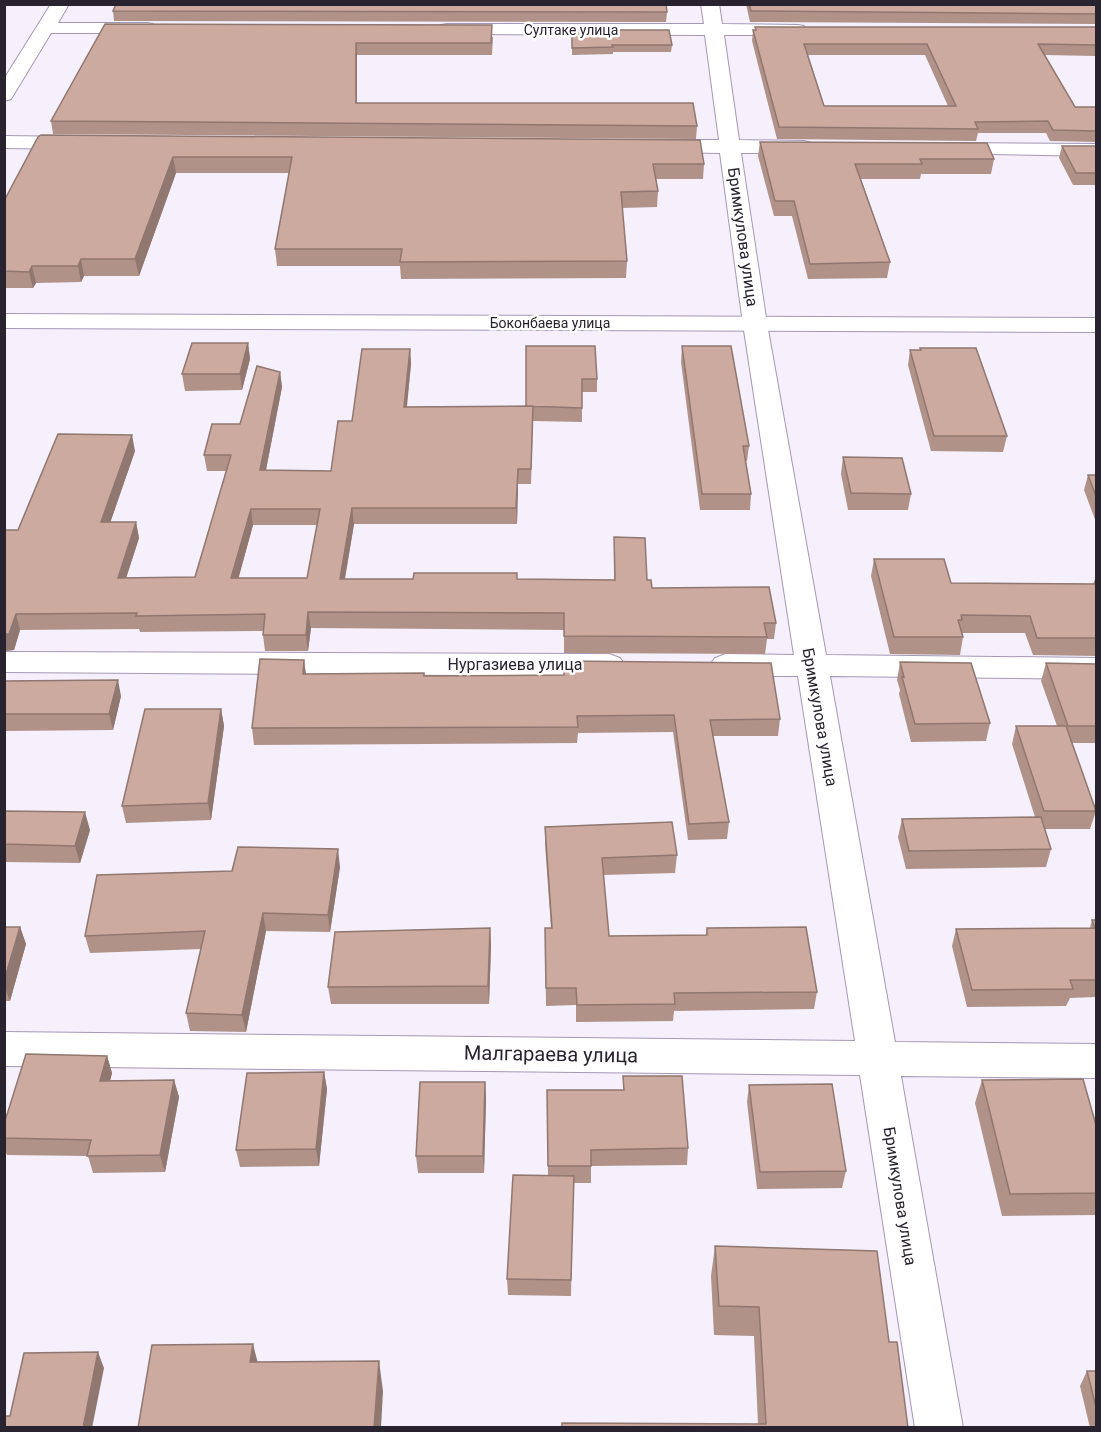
<svg xmlns="http://www.w3.org/2000/svg" width="1101" height="1432" font-family="Roboto,sans-serif">
<rect width="100%" height="100%" fill="#f5f0fc"/>
<g fill="none" stroke-linecap="round" stroke-linejoin="round">
<!-- minor casing -->
<g stroke="#a598b5" stroke-width="2">
<path id="minor" d="M51 4H69L58 23H147L153 24 156 28 153 32 147 33H51L11 99 4 101V79Z
M701 4H719L722 24 798 25 804 26 807 30 804 34 798 35H724L739 140 804 141 811 143 814 147 811 151 804 153H741L767 324 826 655 1096 658V679L830 676 895 1042 1096 1044V1078L901 1076 963 1428H915L860 1075 4 1066V1032L855 1041 798 676H726L715 672 710 665 715 658 726 654 794 655 743 324 720 153 657 152 650 150 647 146 650 142 657 140H719L705 35 447 34 441 33 438 29 441 25 447 24H704Z
M4 136 81 137 88 139 91 143 88 147 81 149 4 148Z
M945 143 1096 144V156L938 153 935 149 938 145Z
M4 652 609 654 620 658 625 665 620 672 609 676 4 672Z"/>
</g>
<!-- tertiary casing -->
<g stroke="#a598b5" stroke-width="2">
<path id="tertiary" d="M4 314 1096 318V332L4 328Z"/>
</g>
<!-- minor -->
<use href="#minor" fill="#fff" fill-rule="evenodd"/>
<!-- tertiary -->
<use href="#tertiary" fill="#fff" fill-rule="evenodd"/>
</g>
<!-- wall -->
<path fill="#b09289" fill-rule="evenodd" d="M746 4H1096V24L750 22Z
M113 11 667 12 666 22 114 21Z
M105 24 493 37 492 55H357V103L697 126 696 139 53 134 51 121Z
M755 27H1096V56L1045 55 1075 107H1096V142L1050 141 1046 133H978L976 141 777 139 752 41 753 30H755ZM808 55H925L948 106H824Z
M572 30 672 45 671 52H613V54L572 55Z
M38 137 704 164 703 179H656L658 191 657 207 622 208 627 261 626 278 401 279 400 266H277L275 249 289 173H176L139 276H84L81 282 36 283 33 288H4V201Z
M760 142 994 159 991 174H921L920 179H861L890 262 887 278 808 279 792 216H774L758 156Z
M1062 146 1096 147V185H1073L1059 158Z
M248 343 250 359 242 390 185 391 182 374Z
M526 346 597 379V392H582V422L533 421 531 484H518L517 524H354L345 579 614 580V537L647 580 652 588 776 623 774 639H767L765 654 564 653V630L311 628 308 651H265L263 635V631L140 632 139 629 20 630 14 650 4 651V530H18L135 451 110 522H136L139 538 126 578 195 577 226 471H207L204 455 240 424 280 372 282 387 266 470 331 471 352 421 410 349 411 364 407 407 526 406ZM253 525H317L307 578H238Z
M682 346 749 446 747 461H746L751 494 750 510H700L681 362Z
M920 348 1007 436 1003 452 931 451 908 365 910 350H920Z
M843 457 911 494 908 510H848L841 474Z
M1088 475H1096V522L1084 490Z
M874 559 951 583 1093 584 1095 579H1096V656L1033 655 1025 633H962L963 637 960 655 890 654 871 576Z
M304 660 306 674 425 676 780 719 778 736H713L729 822 727 839 688 840 673 732 578 733 577 743 254 745 252 728Z
M900 662 990 723 986 741 911 742 899 694 900 690 897 680Z
M1046 663 1096 664V743H1072L1096 811 1090 829H1044L1051 849 1046 867 906 869 898 837 902 819 1035 817 1012 744 1016 726H1057L1041 681Z
M4 681 121 696 113 730 4 731Z
M221 709 224 726 211 820 126 823 122 806Z
M4 811 90 830 80 863 4 862Z
M545 827 677 855 675 873 603 875 609 936 706 935 707 928 817 992 814 1009 674 1011 673 1021 576 1022V1005L546 1006 545 928H551L545 844Z
M340 867 330 932 266 931 246 1032 190 1031 186 1013 201 949 90 953 85 936Z
M1092 920H1096V997L1070 998 1066 1006 967 1007 952 946 956 929 1090 928Z
M4 927H20L26 944 10 1001H4Z
M490 928 491 946 489 1004H331L328 987Z
M107 1056 112 1073 110 1080H174L179 1097 165 1172 93 1173 88 1156 7 1155 4 1148V1124Z
M324 1072 327 1089 319 1166 240 1167 236 1150Z
M623 1076 688 1148 687 1165 591 1166V1183H573L571 1296 508 1295 507 1279 548 1176 547 1090H623Z
M982 1080 1096 1125V1215L1002 1216 975 1103Z
M485 1082 486 1099 484 1173H418L416 1156Z
M749 1085 846 1171 842 1188 757 1189 747 1102Z
M715 1246 889 1342 908 1428 758 1424 754 1336 714 1335 711 1276Z
M1087 1371H1096V1428H1090L1080 1386Z"/>
<!-- shaded-wall -->
<path fill="#90776f" d="M356 43 357 55V115L356 103Z
M173 157 176 173 139 276 135 259Z
M81 259 84 276 81 282 78 266Z
M32 266 36 283 33 288 29 272Z
M248 343 250 359 242 390 240 374Z
M410 349 411 364 405 422 404 407Z
M280 372 282 387 263 485 260 470Z
M132 435 135 451 105 538 101 522Z
M518 469V484L517 524 516 508Z
M352 508 354 524 342 595 340 579Z
M251 509 253 525 234 595 231 578Z
M136 522 139 538 121 594 118 578Z
M308 612 311 628 308 651 306 635Z
M16 614 20 630 14 650 4 651V634Z
M304 660 306 676 303 674Z
M118 680 121 696 113 730 109 714Z
M221 709 224 726 211 820 208 803Z
M85 812 90 830 80 863 75 846Z
M338 849 340 867 330 932 328 915Z
M263 913 266 931 246 1032 242 1015Z
M20 927 26 944 10 1001 4 985V981Z
M490 928 491 946 489 1004 488 986Z
M107 1056 112 1073 106 1098 100 1081Z
M324 1072 327 1089 319 1166 316 1149Z
M174 1080 179 1097 165 1172 160 1155Z
M485 1082 486 1099 484 1173 483 1156Z
M253 1344 261 1375 250 1362Z
M98 1352 104 1368 92 1428H83Z
M379 1361 383 1391 381 1428H374Z"/>
<!-- building -->
<path fill="#cdaa9f" stroke="#90776f" stroke-width="1.5" fill-rule="evenodd" d="M116 4H666L667 12 113 11Z
M749 4H1096V14L751 11Z
M105 24 492 25 491 43H356V103H693L697 126 51 121Z
M755 27H1096V45L1038 44 1075 107H1096V131L1053 130 1048 121 975 122 978 129 779 127 753 30H756ZM804 44H927L956 106H824Z
M572 30H669L672 45H612L613 47 572 48Z
M41 135 700 140 704 164H653L658 191 621 192 627 261 400 262 402 249H275L292 157H173L135 259H81L78 266H32L29 272 4 271V201L38 137Z
M760 142 987 143 994 159H920L922 164H855L890 262 810 264 794 201H775Z
M1062 146H1096V173H1076Z
M192 343H248L240 374H182Z
M526 346H595L597 379H582V408L526 406Z
M682 346H731L749 446H743L751 494H702Z
M920 348H976L1007 436H934L910 350H921Z
M362 349H410L404 407 533 406 531 469H518L516 508H352L340 579H413L414 573H517V579L615 580 614 537 645 538 647 580H651L652 588 769 587 776 623H764L767 637 564 636V613L308 612 306 635H263L265 614 136 616 137 613 16 614 9 634H4V530H18L58 434 132 435 101 522H136L118 578 195 577 231 455H204L212 424H240L257 366 280 372 260 470 331 471 338 421H352ZM251 509H320L307 578H231Z
M843 457 902 458 911 494 851 493Z
M1088 475H1096V496Z
M874 559H944L951 583 1096 584V638H1037L1030 616 961 615 962 620H958L963 637H894Z
M260 659 304 660 303 674 424 673V676L564 675V661L771 663 780 719 710 720 729 822 689 824 674 715 577 716 578 727 252 728Z
M900 662 971 663 990 723 915 724 902 677H904Z
M1046 663 1096 664V726H1068Z
M118 680 109 714H4V681Z
M145 709H221L208 803 122 806Z
M1016 726H1066L1096 811H1044Z
M4 811 85 812 75 846 4 844Z
M1041 817 1051 849 909 851 902 819Z
M672 822 677 855 602 858 609 936 707 935V928L806 927 817 992 674 993 675 1004 577 1005 576 988H546L545 928H552L545 827Z
M238 847 338 849 328 915 263 913 242 1015 186 1013 205 931 85 936 97 875 232 871Z
M1092 920H1096V980H1070L1073 989 972 990 956 929 1095 928Z
M4 927H20L4 981Z
M490 928 488 986 328 987 335 932Z
M26 1054 107 1056 100 1081 174 1080 160 1155 87 1156 91 1140 4 1138V1124Z
M324 1072 316 1149 236 1150 247 1073Z
M623 1076H682L688 1148 591 1150V1166H548L547 1090H624Z
M1083 1079 1096 1125V1193L1010 1194 982 1080Z
M420 1082H485L483 1156H416Z
M832 1084 846 1171 760 1172 749 1085Z
M513 1175 574 1176 571 1280 507 1279Z
M715 1246 877 1251 889 1342H897L908 1428H562V1423L766 1424 759 1307 719 1306Z
M253 1344 250 1362 379 1361 374 1428H138L152 1345Z
M98 1352 83 1428H4V1416H10L24 1353Z
M1087 1371H1096V1407Z"/>
<g text-anchor="middle" dominant-baseline="central" stroke-width="5" stroke-linejoin="round" paint-order="stroke">
<!-- far-street labels -->
<g font-size="14" fill="#29232f" stroke="#fff">
<text x="571" y="30">Султаке улица</text>
<text x="550" y="323">Боконбаева улица</text>
</g>
<!-- street labels -->
<g font-size="16" fill="#29232f" stroke="#fff">
<text transform="translate(743 237) rotate(82)">Бримкулова улица</text>
<text x="515" y="664">Нургазиева улица</text>
<text transform="translate(820 717) rotate(80)">Бримкулова улица</text>
<text transform="translate(900 1196) rotate(81)">Бримкулова улица</text>
</g>
<!-- near-street labels -->
<g font-size="20" fill="#29232f" stroke="#fff">
<text transform="translate(551 1054) rotate(1)">Малгараева улица</text>
</g>
</g>
<!-- border -->
<rect width="1101" height="1432" fill="none" stroke="#29232f" stroke-width="12"/>
</svg>
